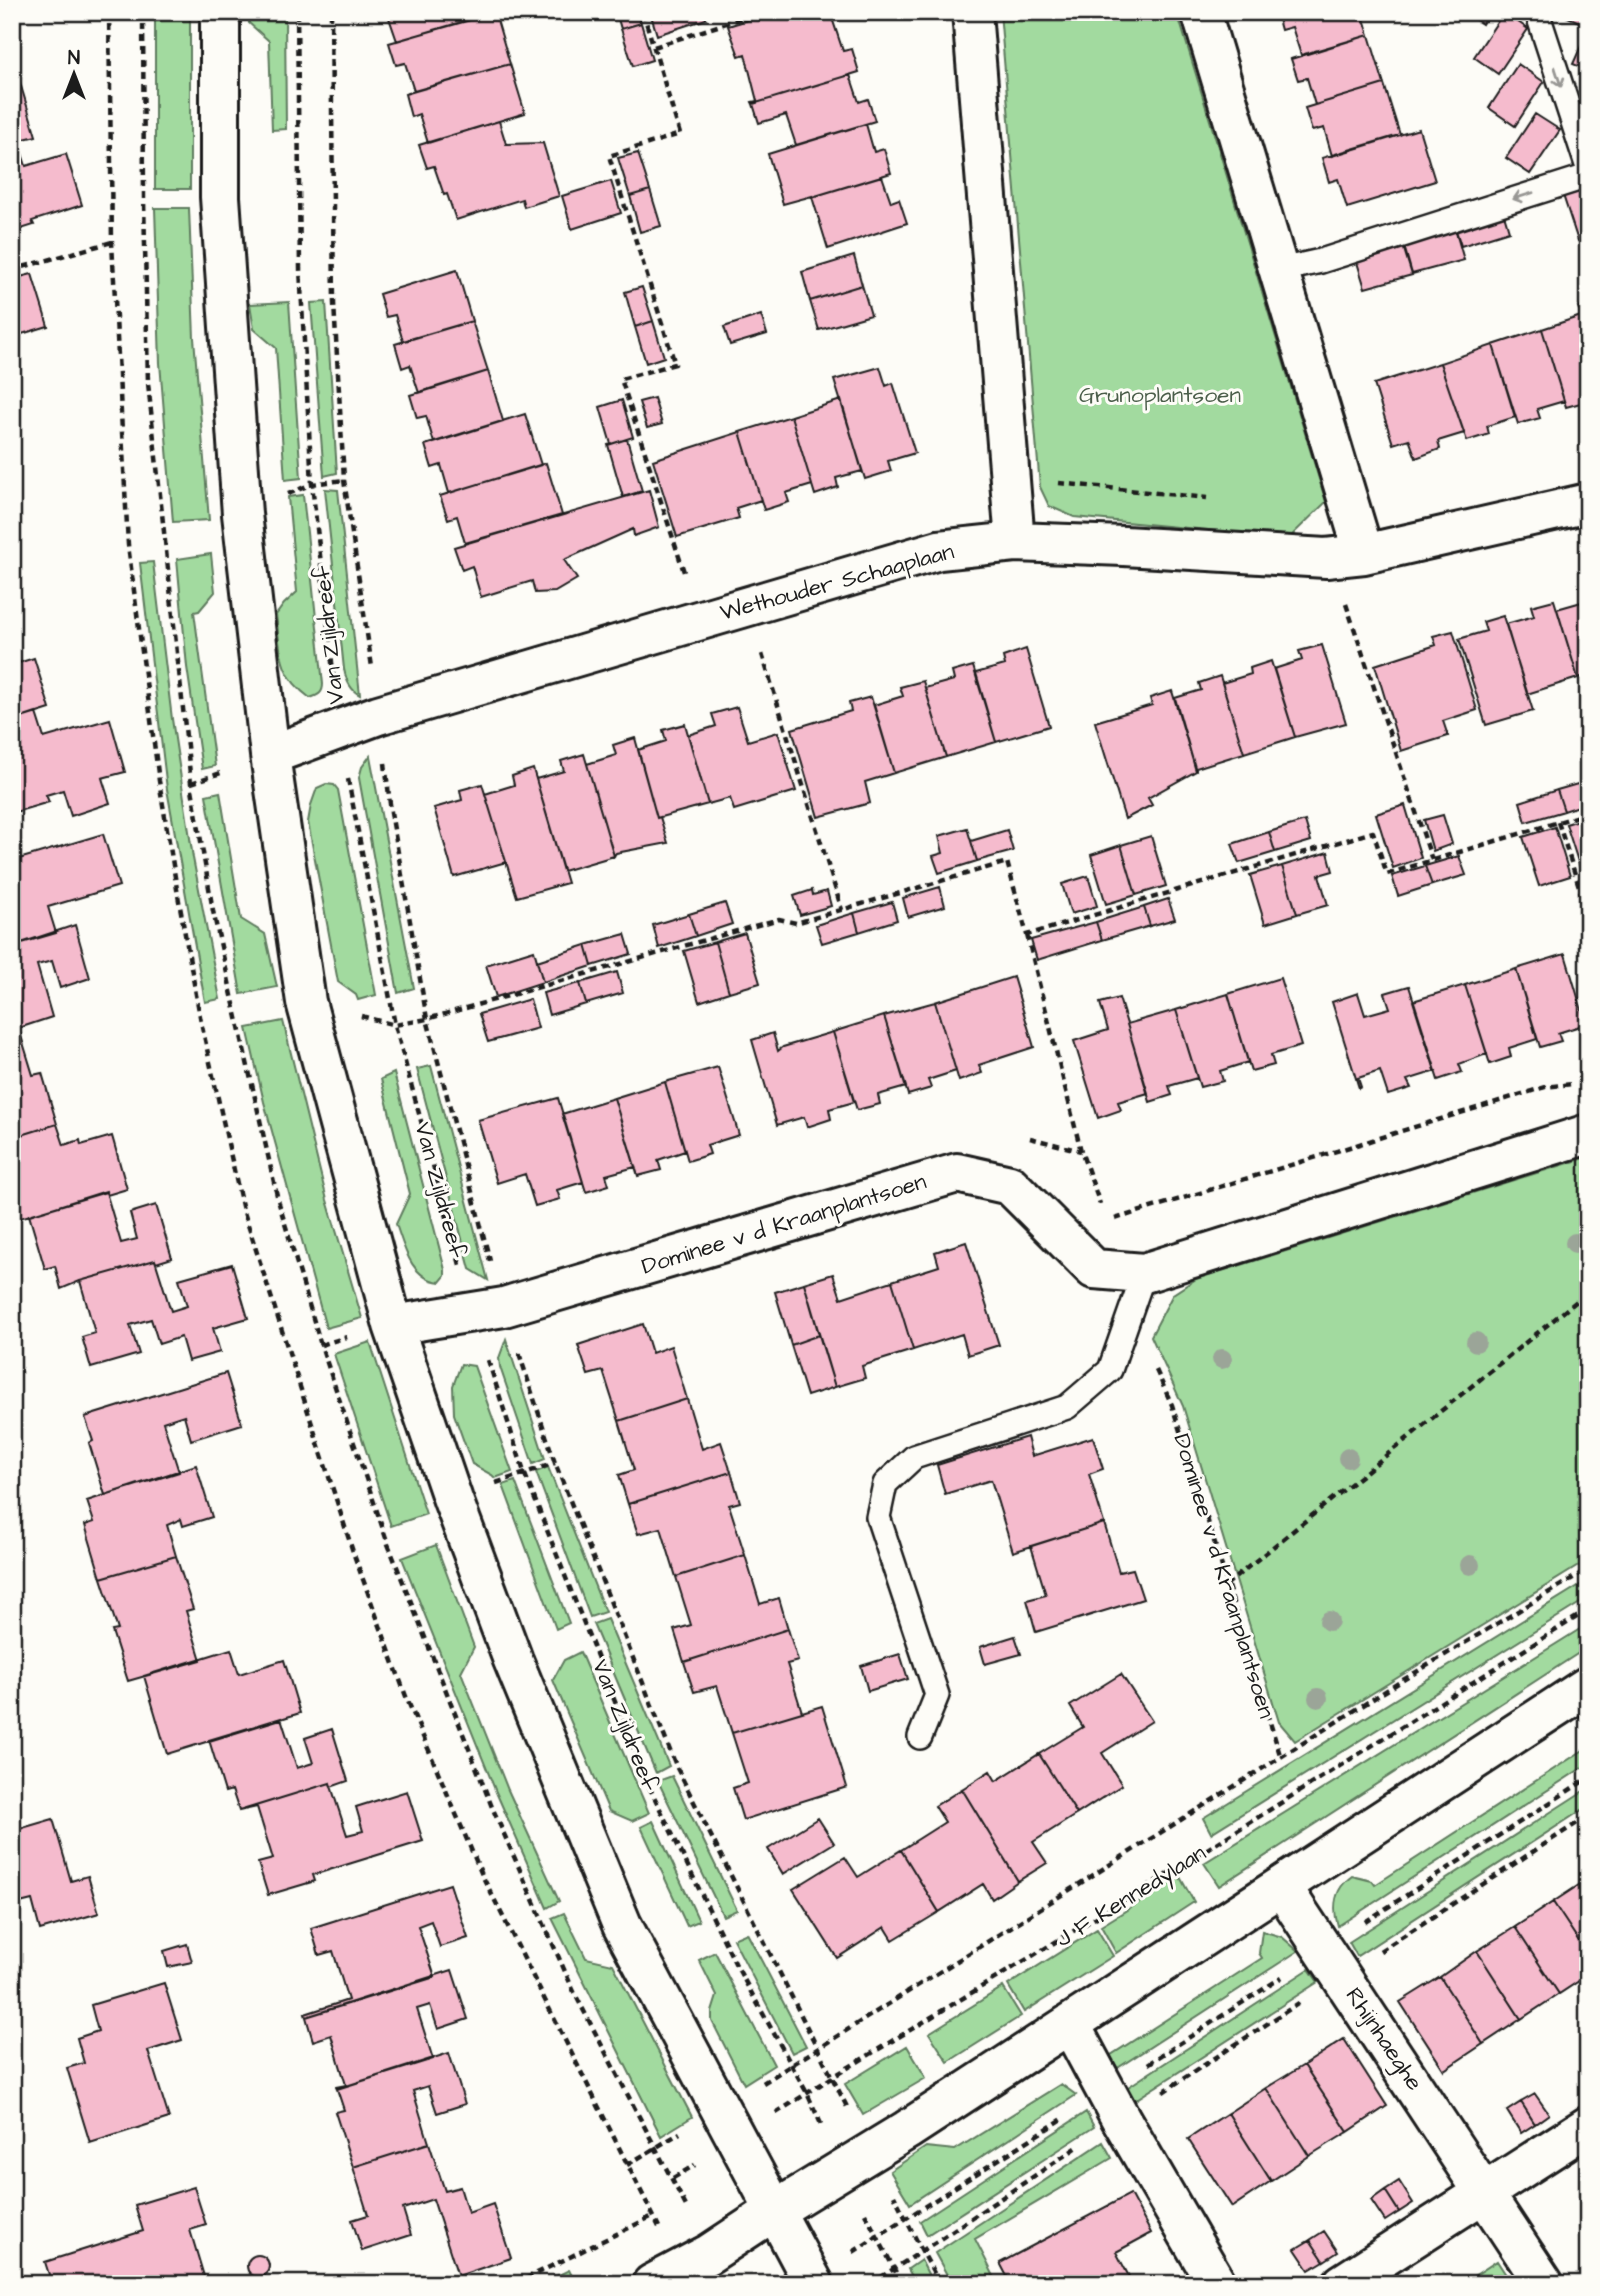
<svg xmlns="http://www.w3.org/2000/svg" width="1600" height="2296" font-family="'Architects Daughter',sans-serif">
<rect width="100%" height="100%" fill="#fdfcf7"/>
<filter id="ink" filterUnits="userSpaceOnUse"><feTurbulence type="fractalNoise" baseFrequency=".0143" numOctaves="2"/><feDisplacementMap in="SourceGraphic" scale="14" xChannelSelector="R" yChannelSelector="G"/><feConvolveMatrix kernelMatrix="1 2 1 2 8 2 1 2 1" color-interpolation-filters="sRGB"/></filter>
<g filter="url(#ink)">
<!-- green -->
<path fill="#a2da9f" stroke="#5f7b5e" stroke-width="2" d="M155 12H190V189H155Z
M249 12H285L286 129 272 130 269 41 249 23Z
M1000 12H1177L1326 502 1289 538 1074 517 1049 506 1040 487Z
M155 208H189L194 338 209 520 173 522 160 363Z
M289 302 301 478 285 480 276 348 254 329 250 304Z
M326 302 337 473 324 476 311 303Z
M325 489 338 490 360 695C350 690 346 680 344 669Z
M303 495 323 684C323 693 319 695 310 698 277 674 281 651 276 615L284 604 297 592 288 497Z
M211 554 215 592 199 611 194 612 215 766 202 769 187 667 177 559Z
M153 562 172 719 193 858 220 999 205 1002 167 789 140 563Z
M370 756 414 988 398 993 359 778 362 767Z
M326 784 334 785 338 790 376 995 358 1000 356 995 338 982 308 822 311 805 317 788Z
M220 792 241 919 265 934 277 987 241 994 206 795Z
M283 1021 327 1200 362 1318 326 1328 264 1102 247 1028Z
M431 1066 488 1280 470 1269 417 1069Z
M394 1073 445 1270V1276L440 1282C411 1279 404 1247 396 1224L410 1194 381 1079Z
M1588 1157V1560L1295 1741 1279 1722 1183 1406 1151 1336 1173 1294 1196 1279Z
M506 1339 545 1459 533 1464 500 1367 499 1358Z
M370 1342 426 1514 391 1526 334 1354Z
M461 1364 474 1366 512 1472 495 1478 492 1475 472 1464 454 1414 453 1386Z
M548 1467 605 1612 590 1617 536 1472Z
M515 1481 569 1623 556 1629 503 1485Z
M436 1545 474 1647 461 1672 508 1790 559 1901 547 1908 496 1792 402 1558Z
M1588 1580V1598L1211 1833 1203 1818Z
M607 1619 669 1766 656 1773 593 1624Z
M1588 1624V1647L1219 1886 1204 1863Z
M580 1652 649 1813 632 1821 609 1811 553 1680 564 1660Z
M1588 1747V1764L1338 1926C1332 1906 1334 1889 1352 1876L1372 1881 1375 1885Z
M672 1776 737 1910 723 1916 658 1781Z
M1588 1788V1806L1357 1956 1349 1942Z
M653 1821 699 1921 687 1926 641 1827Z
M1180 1877 1194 1902 1116 1953 1101 1926Z
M564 1913 586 1958 613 1964 692 2117 661 2136 552 1918Z
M1097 1929 1113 1956 1024 2012 1008 1985Z
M1262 1931 1282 1937 1298 1951 1113 2071 1108 2057 1262 1958 1259 1953Z
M747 1933 806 2046 792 2053 733 1939Z
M715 1952 774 2065 744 2084 712 2021V2012L717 1996 699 1960Z
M1309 1969 1318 1982 1132 2102 1125 2089Z
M1003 1987 1021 2016 948 2062 929 2033Z
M907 2046 926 2078 863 2115 845 2084Z
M1061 2084 1076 2095 910 2204 890 2171 926 2147 955 2150Z
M1086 2112 1094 2127 927 2235 920 2221Z
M1103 2142 1112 2158 975 2239 998 2284H952L935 2253Z
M921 2260 933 2284H916L908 2269Z
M1497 2261 1512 2284H1462Z
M569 2270 576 2284H540Z"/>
<!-- building -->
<path fill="#f5bbcd" stroke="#1c1c1c" stroke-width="2" d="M378 12H465L468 20 397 41 387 12 379 15Z
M616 12H637L641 23 621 29Z
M650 12H705L706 19 657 35Z
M774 12H830L843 51 852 49 859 72 753 104 752 102 757 101 745 54 739 56 728 26Z
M1276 12H1362L1369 35 1301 55 1292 27 1281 30Z
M1464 12H1489L1482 24Z
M1504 12 1528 29 1498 74 1474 57Z
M1559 12H1588V26L1559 13Z
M495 13 510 64 414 91 405 63 396 65 389 43Z
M641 23 652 60 633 66 621 29Z
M1369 35 1384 84 1315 105 1307 78 1298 80 1291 59Z
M1586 35H1588V70L1573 64Z
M510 64 525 113 428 143 419 114 411 117 405 94Z
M1518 64 1544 82 1515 126 1489 108Z
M850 75 859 102 868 99 875 121 796 145 786 115 759 123 753 104Z
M20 83 36 136 12 142V85Z
M1384 84 1400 135 1332 156 1324 128 1312 131 1305 108Z
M1535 114 1560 130 1530 174 1506 158Z
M499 121 506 144 543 143 559 196 524 207 522 199 456 220 447 194 444 195 434 166 427 168 419 145Z
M866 124 874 152 884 149 891 173 812 197V196L783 204 768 154Z
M1419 129 1435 181 1347 208 1338 179 1329 182 1322 158Z
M18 141 26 166 66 154 82 205 32 221 34 225 12 232V142Z
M638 153 650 190 630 196 618 158Z
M882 176 891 202 899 199 907 223 828 249 812 197Z
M611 181 621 213 572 229 562 196Z
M1588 183V238L1578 241 1562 192Z
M650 190 661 226 640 232 630 196Z
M1503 211 1509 231 1461 246 1455 227Z
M1455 229 1464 260 1412 274 1404 246Z
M1403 246 1412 275 1365 288 1356 259Z
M854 256 862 285 810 301 802 272Z
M457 270 472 321 403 341 395 315 386 317 379 294Z
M32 274 48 326 12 337V279Z
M862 285 871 315 819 330 810 301Z
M642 287 653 321 635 327 625 292Z
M1588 304V401L1566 407 1542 329 1581 316 1578 307Z
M761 315 767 334 730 345 724 327Z
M472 321 488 371 419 393 410 365 402 368 395 344Z
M653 321 664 357 646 363 635 327Z
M1542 329 1564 401 1537 409 1540 418 1518 424 1493 345Z
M1493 345 1515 417 1487 426 1489 434 1467 441 1440 363Z
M1440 363 1464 433 1438 441 1440 449 1416 458 1409 439 1393 444 1374 384Z
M880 367 886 386 893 383 915 453 888 461 891 471 865 479 834 380Z
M488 371 503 421 434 443 426 416 417 418 410 395Z
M12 395 19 418 12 420Z
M654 398 662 424 647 428 639 402Z
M622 400 633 437 611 444 600 407Z
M841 400 862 471 836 478 838 487 815 495 791 416Z
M525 414 541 465 449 493 441 465 432 468 425 445Z
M791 416 812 485 786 493 789 502 764 510 740 432Z
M740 432 761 500 736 508 739 518 677 537 653 460Z
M627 439 642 491 623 497 608 445Z
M546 463 562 515 465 543 457 516 448 519 440 496Z
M649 490 659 527 634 536 633 529 564 560 577 579 555 592 535 593 532 581 481 597 472 566 462 570 454 547Z
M1588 590V675L1578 678 1557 609 1585 601 1582 592Z
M1554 600 1578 678 1527 694 1506 624 1534 616 1531 606Z
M1503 616 1533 711 1486 725 1459 639 1486 631 1483 622Z
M1453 631 1477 710 1443 721 1448 736 1401 751 1375 665 1436 645 1433 636Z
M1322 645 1346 723 1295 737 1274 669 1302 660 1299 651Z
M1026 649 1049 726 996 742 976 673 1005 665 1003 657Z
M34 658 50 709 12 721V665Z
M1271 661 1295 737 1244 753 1222 683 1251 674 1250 668Z
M973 666 996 742 946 757 925 688 954 680 952 672Z
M1220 676 1244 753 1196 768V771L1175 698 1201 690 1199 683Z
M923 681 946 757 894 773 874 705 903 696 900 687Z
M1172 691 1196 771 1148 798 1152 805 1125 819 1095 722 1152 705 1150 698Z
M871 697 894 773 865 782 870 803 818 817 792 729 851 711 849 703Z
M737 707 748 741 778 732 796 791 734 810 730 798 708 804 688 735 716 726 712 714Z
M36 713 44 738 110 719 125 772 102 778 110 803 71 816 63 790 46 795 49 802 12 813V721Z
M685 724 708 804 657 818 638 750 666 741 663 730Z
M635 738 657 818 660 817 668 843 616 853 614 856 587 764 616 755 613 745Z
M584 754 614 856 563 871 536 779 564 771 561 761Z
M533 769 567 883 517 897 485 794 514 785 512 776Z
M1588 781V803L1564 811 1557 790Z
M482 784 506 862 454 877 434 808 462 800 460 790Z
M1557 790 1564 811 1526 822 1520 802Z
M1405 805 1421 858 1393 868 1376 814Z
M1443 815 1452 844 1433 851 1424 820Z
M1588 817V872L1582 874 1566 824Z
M1305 821 1311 841 1275 852 1269 832Z
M1555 827 1570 876 1539 886 1523 837Z
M967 828 977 861 939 873 933 856 943 853 939 836Z
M1007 830 1013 851 977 861 971 841Z
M1269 832 1275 852 1239 863 1232 844Z
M103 834 119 886 48 907 56 933 12 946V861Z
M1151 836 1166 886 1136 895 1121 845Z
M1121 845 1136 895 1106 904 1091 855Z
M1328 852 1333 871 1319 875 1328 905 1297 914 1282 866Z
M1459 856 1466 875 1432 885 1425 866Z
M1282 866 1297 914 1265 924 1250 875Z
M1425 866 1432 885 1398 896 1392 876Z
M1088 876 1097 906 1071 914 1062 884Z
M940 887 945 906 908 917 903 898Z
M812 890 813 895 827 891 831 906 800 915 794 896Z
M1168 899 1175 919 1150 926 1144 907Z
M892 902 897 920 859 932 854 913Z
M725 903 732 924 696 936 689 914Z
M1144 907 1150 926 1102 940 1096 922Z
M854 913 859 932 822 943 816 925Z
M689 914 696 936 659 948 653 925Z
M1096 922 1102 940 1037 960 1031 940Z
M75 925 90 978 60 988 52 961 37 965 52 1017 19 1028 18 1026 12 1028V946Z
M745 933 760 983 729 992 715 942Z
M625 934 631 954 592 966 586 945Z
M715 942 729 992 699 1002 684 951Z
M586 945 592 966 543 982 537 961Z
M534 950 543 982 496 997 486 965Z
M1565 954 1586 1024 1558 1033 1561 1041 1540 1047 1516 969Z
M1516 969 1537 1039 1509 1048 1511 1057 1490 1064 1465 985Z
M617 972 623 993 586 1004 580 983Z
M1013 977 1034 1047 979 1065 982 1073 959 1081 935 1002Z
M1280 978 1301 1046 1271 1055 1274 1065 1251 1071 1228 994Z
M580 983 586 1004 549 1015 543 993Z
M1465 985 1487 1054 1459 1064 1462 1072 1438 1080 1413 1001Z
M1409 986 1436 1071 1407 1080 1411 1088 1388 1095 1380 1071 1358 1078 1361 1087 1359 1088 1332 1002 1358 993 1365 1015 1390 1008 1385 993Z
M1228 994 1248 1062 1220 1071 1223 1081 1200 1087 1176 1010Z
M1119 998 1148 1093 1118 1102 1121 1110 1098 1118 1074 1041 1108 1030 1100 1003Z
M530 999 538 1028 488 1042 479 1014Z
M935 1002 956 1071 928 1080 931 1088 908 1095 884 1016Z
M1176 1010 1197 1078 1169 1086 1172 1095 1150 1102 1127 1024Z
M884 1016 906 1087 878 1095 880 1104 857 1110 833 1032Z
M18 1026 33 1075 42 1073 57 1124 12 1138V1028Z
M833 1032 854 1102 829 1109 831 1119 807 1127 804 1117 777 1125 752 1040 773 1033 778 1051 783 1047Z
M718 1067 739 1135 707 1145 710 1154 688 1161 665 1082Z
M665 1082 685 1151 658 1160 661 1170 638 1176 614 1098Z
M558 1098 583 1182 557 1190 560 1199 535 1206 525 1174 497 1183 478 1120Z
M614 1098 635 1167 606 1175 609 1185 586 1192 562 1114Z
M57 1124 64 1145 80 1140 81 1145 112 1136 127 1189 107 1195 106 1191 14 1220 12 1138Z
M106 1192 121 1243 137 1239 130 1213 156 1205 172 1258 156 1263 155 1260 80 1281 61 1289 55 1266 45 1269 29 1215Z
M966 1242 999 1345 968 1355 962 1334 913 1350 892 1281 939 1266 935 1252Z
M155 1260 171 1311 187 1306 179 1279 232 1264 248 1318 213 1328 220 1352 188 1361 181 1337 159 1344 151 1319 130 1325 139 1354 91 1368 82 1337 95 1333 80 1281Z
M833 1274 841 1298 892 1281 913 1350 862 1366 865 1378 835 1387 804 1283Z
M804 1283 819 1335 791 1345 775 1292Z
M643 1324 652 1353 671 1346 687 1399 619 1421 603 1371 588 1375 578 1345Z
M819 1335 835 1387 807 1396 791 1345Z
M226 1373 242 1424 191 1440 184 1415 163 1422 179 1472 105 1495 89 1443 93 1441 85 1417Z
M687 1399 702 1449 721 1442 731 1472 628 1504 619 1475 634 1470 619 1421Z
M1027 1437 1032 1456 1093 1437 1103 1469 1089 1474 1104 1523 1013 1552 991 1480 945 1494 937 1465Z
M196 1465 212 1517 183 1526 181 1519 167 1525 176 1556 101 1578 85 1525 94 1522 87 1501Z
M731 1472 740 1502 729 1505 745 1555 676 1577 661 1528 638 1534 628 1504Z
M1104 1523 1119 1572 1133 1569 1143 1599 1036 1632 1027 1600 1046 1595 1031 1546Z
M745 1555 760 1604 779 1598 788 1629 684 1662 674 1630 691 1625 676 1577Z
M176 1556 193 1609 186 1611 201 1660 128 1681 112 1631 118 1630 101 1578Z
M788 1629 798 1661 787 1664 802 1712 732 1733 717 1686 694 1692 684 1662Z
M1015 1636 1021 1654 985 1664 980 1647Z
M231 1649 239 1674 284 1660 300 1713 167 1754 144 1676Z
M900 1654 908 1679 868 1691 861 1666Z
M1121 1674 1152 1721 1102 1753 1122 1785 1077 1814 1039 1754 1083 1727 1070 1706Z
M822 1706 847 1787 743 1820 733 1788 748 1783 732 1733Z
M281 1718 297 1768 313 1763 305 1738 332 1729 348 1781 331 1787 330 1783 239 1811 232 1790 225 1792 209 1740Z
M1039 1754 1077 1814 1033 1842 1047 1863 1018 1881 962 1789 990 1771 996 1781Z
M330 1783 347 1835 363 1831 356 1807 407 1791 423 1841 313 1875 315 1881 268 1895 258 1863 273 1859 257 1807 239 1811Z
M962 1789 1018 1881 992 1899 983 1884 939 1912 901 1850 945 1822 935 1806Z
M818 1818 834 1843 783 1874 768 1849Z
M53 1819 71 1881 88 1876 99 1913 40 1930 32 1900 12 1905V1831Z
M901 1850 939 1912 893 1940 885 1927 837 1958 793 1889 845 1857 858 1877Z
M1588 1879V1955L1553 1902Z
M450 1884 468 1938 440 1947 431 1921 418 1926 435 1977 306 2017 305 2014 348 2000 333 1951 319 1955 311 1928Z
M1553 1902 1588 1955V1975L1559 1994 1515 1927Z
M1515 1927 1559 1994 1521 2019 1477 1951Z
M187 1944 192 1962 168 1967 164 1951Z
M1477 1951 1521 2019 1483 2044 1440 1977Z
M452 1970 468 2019 438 2029 430 2005 417 2009 433 2059 337 2089 336 2087 346 2085 331 2035 313 2041 306 2017Z
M1440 1977 1483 2044 1444 2070 1400 2002Z
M164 1983 182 2040 148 2051 169 2118 90 2143 67 2068 84 2063 77 2038 98 2031 91 2005Z
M1344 2039 1387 2106 1348 2132 1304 2065Z
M449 2053 465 2104 437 2113 428 2086 413 2091 429 2143 353 2167 335 2112 344 2110 337 2089Z
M1304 2065 1348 2132 1309 2156 1266 2088Z
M1266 2088 1309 2156 1271 2181 1228 2113Z
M1535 2094 1549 2114 1535 2124 1521 2102Z
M1521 2102 1535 2124 1521 2133 1507 2111Z
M1228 2113 1271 2181 1232 2207 1188 2139Z
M429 2143 445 2191 460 2187 468 2213 493 2204 511 2258 458 2276 433 2199 403 2209 411 2235 362 2251 352 2220 368 2215 353 2167Z
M1399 2181 1413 2203 1399 2212 1385 2190Z
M194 2187 206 2225 190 2230 206 2283 52 2284 45 2262 143 2231 135 2205Z
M1385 2190 1399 2212 1385 2221 1371 2200Z
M1130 2194 1151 2233 1116 2252 1133 2284H1011L1000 2263Z
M1324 2231 1338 2252 1324 2261 1310 2240Z
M1310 2240 1324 2261 1309 2270 1295 2249Z
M247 2266a11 11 0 1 1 22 0a11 11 0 1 1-22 0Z"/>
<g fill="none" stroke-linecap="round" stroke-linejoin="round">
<!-- service casing -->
<g stroke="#1c1c1c" stroke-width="28">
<path id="service" d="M1537 12 1588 168
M1280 270 1321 261 1588 176
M920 1737 937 1695 878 1517 885 1484 914 1457 1067 1407 1110 1370 1144 1273"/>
</g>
<!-- minor casing -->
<g stroke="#1c1c1c" stroke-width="44">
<path id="minor" d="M220 12V197L242 514 270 755 306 1002 393 1325 453 1500 513 1660 622 1925 814 2284
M972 12 1015 542
M1201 12 1364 554
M270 755 378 715 939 550 1015 542 1124 546 1326 558 1364 554 1588 503
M393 1325 504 1307 957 1173 1010 1185 1094 1269 1144 1273 1588 1134
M1282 1887 1544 2284
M1070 2024 1121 2119 1217 2284
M652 2284 709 2254 774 2211 907 2130 1588 1686
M1342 2284 1588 2126"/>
</g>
<!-- path -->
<path stroke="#1c1c1c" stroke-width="4.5" stroke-dasharray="7 5" stroke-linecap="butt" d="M109 12 112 242 128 545 159 781 179 901 201 1022 242 1206 354 1555 407 1699 482 1875 659 2227
M143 12 144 200 148 383 191 783 213 911 278 1200 321 1345 388 1544 492 1807 575 1994 688 2210
M297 12 300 269 312 484 334 680
M331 12 334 303 344 480 372 667
M643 12 680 134 609 156 675 364 621 379 685 575
M654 47 760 12
M12 270 112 242
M1059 483 1207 498
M288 494 312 484 344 480
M1346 604 1432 860
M762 654 842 910
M385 763 391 812 427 1019 490 1261
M348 779 395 1025 460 1265
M191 783 224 772
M1558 822 1588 914
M1027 935 1081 1151 1100 1204
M361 1016 395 1025 427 1019 779 919 796 923 1007 862 1027 935 1373 832 1387 874 1588 813
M1030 1138 1081 1151
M1115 1219 1545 1087 1573 1084
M321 1345 347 1337
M519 1353 555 1463 677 1768 849 2111
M488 1360 524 1472 646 1780 736 1965 807 2093 821 2124
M1156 1370 1172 1405 1281 1758
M496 1483 555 1463
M1226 1585 1588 1292
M1365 1922 1588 1778
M1380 1951 1588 1816
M1148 2064 1282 1977
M763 2083 1403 1680 1588 1569
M1163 2092 1299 2003
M776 2113 831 2078 1166 1875 1588 1610
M627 2165 680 2133
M673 2178 695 2165
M865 2213 902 2284
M853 2252 1064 2118
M515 2284 653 2216
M870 2284 922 2251 894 2195
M940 2284 922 2251 1079 2146"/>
<!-- service -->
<use href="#service" stroke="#fdfcf7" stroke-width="23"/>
<!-- minor -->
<use href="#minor" stroke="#fdfcf7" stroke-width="38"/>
</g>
<!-- trees -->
<g fill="#9ba598">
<circle cx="1575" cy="1243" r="10"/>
<circle cx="1476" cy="1342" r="10"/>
<circle cx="1222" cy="1359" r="10"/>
<circle cx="1348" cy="1458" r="10"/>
<circle cx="1470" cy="1565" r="10"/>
<circle cx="1329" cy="1621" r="10"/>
<circle cx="1318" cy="1698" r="10"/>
</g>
<!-- one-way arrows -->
<defs><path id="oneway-shaft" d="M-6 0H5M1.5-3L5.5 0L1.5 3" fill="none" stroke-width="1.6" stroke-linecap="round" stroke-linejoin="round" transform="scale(1.75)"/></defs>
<g stroke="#989794">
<use href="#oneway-shaft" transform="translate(1558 77) rotate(72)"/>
<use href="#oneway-shaft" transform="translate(1523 196) rotate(162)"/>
</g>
</g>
<g text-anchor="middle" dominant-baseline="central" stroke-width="6" stroke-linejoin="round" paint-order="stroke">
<!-- park labels -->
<g font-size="23" fill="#4b5e4a" stroke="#fdfcf7">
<text x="1160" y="395">Grunoplantsoen</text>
</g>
<!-- street labels -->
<g font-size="23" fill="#1c1c1c" stroke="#fdfcf7">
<text transform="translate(837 582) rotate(-15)">Wethouder Schaaplaan</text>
<text transform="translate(329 635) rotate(-96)">Van Zijldreef</text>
<text transform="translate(440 1190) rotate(75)">Van Zijldreef</text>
<text transform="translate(784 1224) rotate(-17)">Dominee v d Kraanplantsoen</text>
<text transform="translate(1224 1576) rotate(73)">Dominee v d Kraanplantsoen</text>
<text transform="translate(625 1725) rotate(68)">Van Zijldreef</text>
<text transform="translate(1131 1896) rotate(-32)">J F Kennedylaan</text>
<text transform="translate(1384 2039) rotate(56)">Rhijnhaeghe</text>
</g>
</g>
<!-- margin -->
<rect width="1600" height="2296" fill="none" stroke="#fdfcf7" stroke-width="42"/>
<rect x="21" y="21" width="1558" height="2254" fill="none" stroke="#1c1c1c" stroke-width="2.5" filter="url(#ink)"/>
<!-- north arrow -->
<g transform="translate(74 74)" stroke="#fdfcf7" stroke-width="5" paint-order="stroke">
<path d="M0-5L12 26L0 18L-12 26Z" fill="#1c1c1c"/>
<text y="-10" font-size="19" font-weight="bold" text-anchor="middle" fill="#1c1c1c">N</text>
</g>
</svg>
